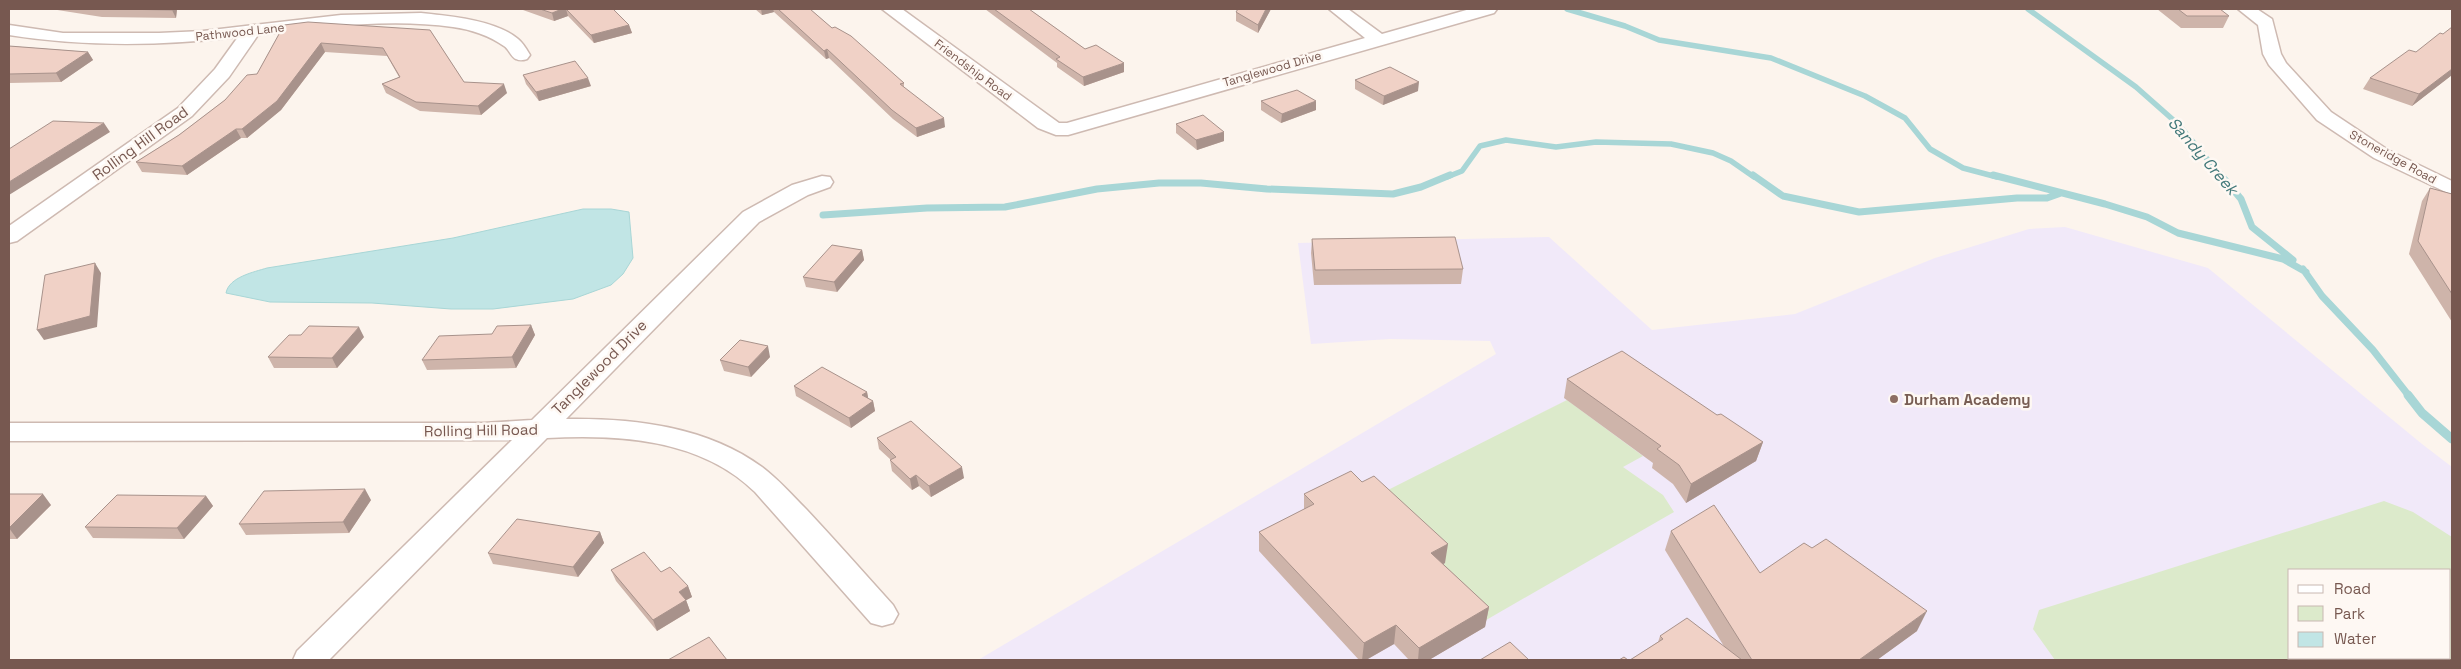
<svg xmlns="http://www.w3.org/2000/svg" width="2461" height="669" font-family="'Space Grotesk',sans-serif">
<rect width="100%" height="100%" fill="#fcf4ed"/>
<!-- education -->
<path fill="#f1e9f9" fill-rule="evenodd" d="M2065 227 2208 268 2422 444 2452 467V660H978L1496 354 1490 341 1390 339 1311 344 1298 243 1549 237 1652 330 1795 314 1935 258 2029 229ZM2290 570H2450V658H2290Z"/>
<!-- green -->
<path fill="#dceacb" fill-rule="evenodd" d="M1567 400 1643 456 1623 467 1663 495 1674 512 1481 623 1428 573 1445 563 1374 497Z
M2384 501 2413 512 2452 537V660H2055L2033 629 2039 610ZM2290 570H2450V658H2290Z"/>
<!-- water -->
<path fill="#c1e5e5" stroke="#a8d6d6" d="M583 209H611L629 212 633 258 623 274 611 285 573 299 493 309H451L372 303 270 302 226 293C229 277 254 272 267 268L453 238Z"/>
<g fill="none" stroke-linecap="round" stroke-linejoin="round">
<!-- stream-far2 -->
<path stroke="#a8d6d6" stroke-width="5.5" d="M1567 9 1625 26 1659 40 1771 58 1865 96 1905 118 1930 149 1963 168 1997 177
M2028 9 2136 87 2179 125 2222 177
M1447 177 1462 171 1480 146 1506 140 1556 147 1596 142 1671 144 1713 153 1731 161 1754 177"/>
<!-- stream-far1 -->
<path stroke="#a8d6d6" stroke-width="7" d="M1753 175 1783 196 1859 212 2017 198H2047L2061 193
M1993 175 2105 204 2147 217 2178 233 2283 259 2306 272
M2221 175 2241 199 2252 227 2293 260
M823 215 927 208 1005 207 1097 189 1159 183H1201L1267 189 1393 194 1421 187 1450 175
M2303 269 2322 296 2373 350 2409 396"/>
<!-- stream -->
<path stroke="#a8d6d6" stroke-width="9" d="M2408 395 2422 413 2452 439"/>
<!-- minor casing -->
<g stroke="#cebab2" stroke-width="3">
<path id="minor" d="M882 9H902L1059 123H1067L1365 38 1329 9H1348L1382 34 1470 9H1497L1494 13 1068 135H1056L1038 128Z
M2238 9H2257L2272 19 2281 54 2286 63 2331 112 2388 150 2452 181V195L2374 158 2317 120 2269 65 2263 54 2258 25Z
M421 13C449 16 496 20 518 39 523 43 527 50 530 55L527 59C524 60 520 61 516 59 511 57 509 49 504 46 490 36 470 29 453 27 389 18 323 27 258 35L229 77 192 116 17 241 9 243V226L178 108 215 69 238 37C162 46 85 47 9 35V25L63 33H159L203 31 341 15Z
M822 176 830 177 833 182 830 187 808 195 759 222 566 419C633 418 706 426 762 467 778 479 792 495 806 509 836 541 864 573 893 605L898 614 893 623 882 626 871 623 755 492C701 439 619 434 547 438L329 660H293L297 651 512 440 9 441V423H484L532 420 743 212 792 185Z"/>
</g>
<!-- minor -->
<use href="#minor" fill="#fff" fill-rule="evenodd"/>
</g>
<!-- wall -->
<path fill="#ceb4aa" d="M51 9H177L176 18 102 17Z
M523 9H613L629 25 632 33 594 43 568 16 554 21 523 10Z
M755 9H810L832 28 904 83V88L945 127 917 137 893 119 829 58 826 59 774 12 762 15Z
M985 9H1029L1085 49 1124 72 1084 86 1057 67V63Z
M1271 9 1258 33 1236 21V12Z
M2157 9H2220L2229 16 2223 28H2181Z
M284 25 430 30 464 82 507 93 481 115 420 111 386 93 382 84 399 77 387 56 325 52 281 110 247 138H241L187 175 142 172 136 162 179 135 225 100 257 74Z
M9 46 88 52 93 60 61 82 9 83Z
M2416 52 2452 75 2412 106 2363 89 2370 78Z
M523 75 591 86 539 101 526 84Z
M1355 80 1418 91 1383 105 1355 89Z
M1261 101 1316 110 1281 123 1261 110Z
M1176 124 1224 141 1197 150 1176 133Z
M2430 188 2452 194V322L2409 254 2422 201Z
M1312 239 1463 269 1461 284 1314 285 1311 253Z
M862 250 864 260 837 292 806 287 803 277Z
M531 325 535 335 516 368 427 370 422 360 492 334Z
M364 337 337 368H274L268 357Z
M770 357 751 377 724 371 720 360Z
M1567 379 1717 415 1763 442 1756 461 1686 503 1673 484 1652 468 1653 463 1564 398Z
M794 386 867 392 868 398 873 401 875 411 851 428 796 396Z
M877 438 964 478 931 497 919 486 912 490 892 471 890 460H891L879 449Z
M9 494 51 505 17 539H9Z
M1304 494 1445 563 1443 564 1489 607 1485 627 1429 660H1409L1394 644 1366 660H1359L1259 551V532L1304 510Z
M206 496 213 506 184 539 93 538 85 527Z
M371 500 349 533 246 535 239 524Z
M1671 531 1760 573 1917 631 1877 660H1630L1658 642 1660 636 1725 648 1665 550Z
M600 532 604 543 578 577 493 564 488 553Z
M611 570 661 572 688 586 692 597 686 600 690 611 657 631 616 581Z"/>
<!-- shaded-wall -->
<path fill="#a8928b" d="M172 9H177L176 18 172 10Z
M562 9H566L568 16 554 21 552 13Z
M761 9H773L774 12 762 15Z
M1266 9H1271L1258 33V25Z
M629 25 632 33 594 43 591 35Z
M321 43 325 52 281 110 247 138 242 129Z
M827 49 829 58 826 59 824 51Z
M88 52 93 60 61 82 56 73Z
M1124 63V72L1084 86 1083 77Z
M2452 69V75L2412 106 2419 94Z
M588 78 591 86 539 101 536 92Z
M1419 82 1418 91 1383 105 1384 96Z
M504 84 507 93 481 115 478 106Z
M1316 101V110L1281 123 1282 114Z
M944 118 945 127 917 137 916 128Z
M104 123 110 132 9 195V182Z
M236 129 241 138 187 175 182 166Z
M1224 132V141L1197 150 1196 140Z
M862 250 864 260 837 292 834 282Z
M95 263 101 273 97 327 44 340 37 330Z
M531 325 535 335 516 368 512 357Z
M359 327 364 337 337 368 332 358Z
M768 346 770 357 751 377 748 367Z
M867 392 869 402 862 395Z
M873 401 875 411 851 428 849 418Z
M1763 442 1756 461 1686 503 1691 484Z
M962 467 964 478 931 497 929 486Z
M916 475 919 486 912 490 910 479Z
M365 489 371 500 349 533 343 522Z
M43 494 51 505 17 539 9 528Z
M206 496 213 506 184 539 177 528Z
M600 532 604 543 578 577 573 567Z
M1448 544 1445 563 1428 573 1431 553Z
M688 586 692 597 683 602 679 592Z
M686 600 690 611 657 631 653 620Z
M1489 607 1485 627 1429 660H1418L1419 648Z
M1927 611 1917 631 1877 660H1859Z
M1396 625 1394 644 1366 660H1362L1364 643Z"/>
<!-- building -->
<path fill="#f0d1c6" stroke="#a8928b" d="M114 9H172V10Z
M540 9H562L552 13Z
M566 9H613L629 25 591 35Z
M778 9H810L832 28 835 27 851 36 904 83 900 84 944 118 916 128 892 110 827 49 824 51Z
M994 9H1029L1085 49 1096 45 1124 63 1083 77 1056 59 1060 57Z
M1238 9H1266L1258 25 1236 12Z
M2178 9H2220L2229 16H2187Z
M308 22 430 30 464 82 504 84 478 106 416 102 382 84 400 77 383 48 321 43 277 101 242 129H236L182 166 136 162 179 135 225 100 247 75 257 74 284 25Z
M2452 27V69L2419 94 2370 78 2409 50 2416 52 2440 33 2443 34Z
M9 46 88 52 56 73 9 74Z
M575 61 588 78 536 92 523 75Z
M1390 67 1419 82 1384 96 1355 80Z
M1297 90 1316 101 1282 114 1261 101Z
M1203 115 1224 132 1196 140 1176 124Z
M53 121 104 123 9 182V149Z
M2430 188 2452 194V294L2418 241Z
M1455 237 1463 269 1315 270 1312 239Z
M832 245 862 250 834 282 803 277Z
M95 263 90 316 37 330 45 275Z
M531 325 512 357 422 360 439 336 492 334 497 326Z
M309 326 359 327 332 358 268 357 289 335H301Z
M740 340 768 346 748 367 720 360Z
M1622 351 1717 415 1721 414 1763 442 1691 484 1679 465 1657 449 1661 446 1567 379Z
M822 367 867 392 862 395 873 401 849 418 794 386Z
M911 421 962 467 929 486 916 475 910 479 890 460 896 457 877 438Z
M1351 471 1362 482 1374 476 1448 544 1431 553 1489 607 1419 648 1396 625 1364 643 1259 532 1314 504 1304 494Z
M365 489 343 522 239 524 264 491Z
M9 494H43L9 528Z
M117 495 206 496 177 528 85 527Z
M1714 505 1760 573 1804 543 1812 548 1826 539 1927 611 1859 660H1752L1671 531Z
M517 519 600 532 573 567 488 553Z
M644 552 661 572 670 567 688 586 679 592 686 600 653 620 611 570Z
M1687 618 1742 660H1630L1663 639 1660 636Z
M709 637 727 660H668Z
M1510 642 1529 660H1480Z
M1624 657 1628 660H1619Z"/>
<!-- markers -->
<circle fill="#8d6e63" stroke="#fef8f3" stroke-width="2" cx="1894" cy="399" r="5"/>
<g text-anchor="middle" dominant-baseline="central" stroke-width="5" stroke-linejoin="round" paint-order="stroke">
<!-- far-street labels -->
<g font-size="12" fill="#775850" stroke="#fef8f3">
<text transform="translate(240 32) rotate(-6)">Pathwood Lane</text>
<text transform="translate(1272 69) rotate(-16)">Tanglewood Drive</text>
<text transform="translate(973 70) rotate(37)">Friendship Road</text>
<text transform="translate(2393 157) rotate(29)">Stoneridge Road</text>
</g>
<!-- street labels -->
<g font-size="15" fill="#775850" stroke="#fef8f3">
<text transform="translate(140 143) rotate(-36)">Rolling Hill Road</text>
<text transform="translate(599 367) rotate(-45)">Tanglewood Drive</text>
<text transform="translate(481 430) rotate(-1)">Rolling Hill Road</text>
</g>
<!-- education labels -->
<g font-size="15" font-weight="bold" fill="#785e54" stroke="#fef8f3" text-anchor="start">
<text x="1904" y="399">Durham Academy</text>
</g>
<!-- water labels -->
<g font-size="16" font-style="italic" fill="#43797a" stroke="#fef8f3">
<text transform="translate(2203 156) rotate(49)">Sandy Creek</text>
</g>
</g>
<!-- border -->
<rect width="2461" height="669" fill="none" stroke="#775850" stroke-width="20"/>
<!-- legend -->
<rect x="2288" y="569" width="162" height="90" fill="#fef8f3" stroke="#c8b8b2"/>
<rect x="2298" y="585" width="25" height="8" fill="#ffffff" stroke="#c8b8b2"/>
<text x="2334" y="594" font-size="15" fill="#775850">Road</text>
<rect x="2298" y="606" width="25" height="15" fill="#dceacb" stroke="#c8b8b2"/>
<text x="2334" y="619" font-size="15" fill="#775850">Park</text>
<rect x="2298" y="632" width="25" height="15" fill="#c1e5e5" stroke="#c8b8b2"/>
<text x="2334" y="644" font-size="15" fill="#775850">Water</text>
</svg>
